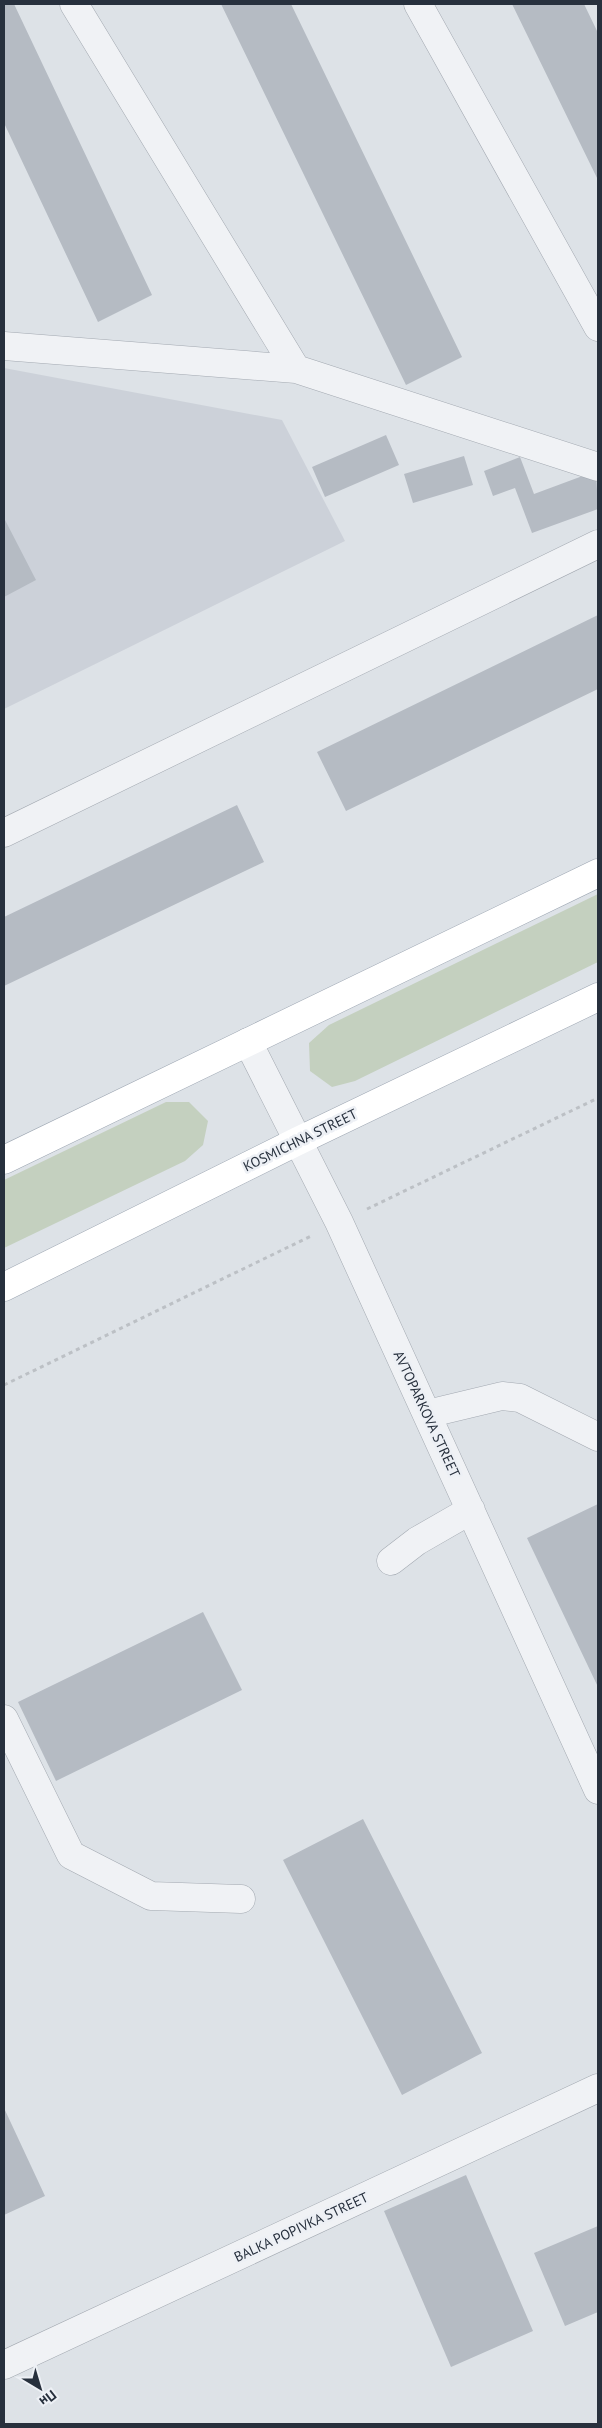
<svg xmlns="http://www.w3.org/2000/svg" width="602" height="2428" font-family="'PT Sans',sans-serif">
<rect width="100%" height="100%" fill="#dde2e7"/>
<!-- built -->
<path fill="#ccd1d9" d="M4 368 282 420 345 541 4 709Z"/>
<!-- green -->
<path fill="#c4d0bf" d="M598 894V962L355 1081 332 1087 310 1071 309 1043 329 1025Z
M166 1102H189L208 1121 203 1145 185 1161 4 1248V1180Z"/>
<!-- building -->
<path fill="#b5bbc3" d="M4 4H14L152 295 98 322 4 123Z
M221 4H291L462 357 406 385Z
M512 4H584L598 33V180Z
M386 435 399 465 325 497 312 467Z
M464 456 473 485 413 503 404 474Z
M520 457 534 494 596 471 598 509 532 533 515 488 493 496 484 471Z
M4 518 36 580 4 597Z
M598 615V689L346 811 317 752Z
M237 805 264 862 4 986V917Z
M598 1504V1687L527 1538Z
M203 1612 242 1690 56 1781 18 1702Z
M363 1819 482 2053 402 2095 283 1860Z
M4 2108 45 2196 4 2215Z
M466 2175 533 2331 451 2367 384 2211Z
M598 2226V2312L565 2326 534 2253Z"/>
<g fill="none" stroke-linecap="round" stroke-linejoin="round">
<!-- minor casing -->
<g stroke="#a3a9b1" stroke-width="29">
<path id="minor" d="M74 4 296 369
M418 4 598 327
M4 346 296 369 598 467
M4 833 598 544
M248 1042 339 1222 598 1790
M427 1414 502 1396 520 1398 598 1437
M391 1561 417 1541 471 1510
M4 1719 71 1855 151 1896 241 1899
M4 2365 598 2088"/>
</g>
<!-- major casing -->
<g stroke="#9da6b2" stroke-width="29">
<path id="major" d="M4 1160 598 873
M4 1287 298 1141 598 997"/>
</g>
<!-- path -->
<path stroke="#bcc0c5" stroke-width="3" stroke-dasharray="4 4" stroke-linecap="butt" d="M367 1209 598 1098
M4 1385 311 1236"/>
<!-- minor -->
<use href="#minor" stroke="#f0f2f5" stroke-width="28"/>
<!-- major -->
<use href="#major" stroke="#fff" stroke-width="28"/>
</g>
<g text-anchor="middle" dominant-baseline="central" stroke-width="5" stroke-linejoin="round" paint-order="stroke">
<!-- street labels -->
<g font-size="14" fill="#27303d" stroke="#edf0f5">
<text transform="translate(300 1140) rotate(-26)">KOSMICHNA STREET</text>
<text transform="translate(427 1414) rotate(65)">AVTOPARKOVA STREET</text>
<text transform="translate(301 2227) rotate(-25)">BALKA POPIVKA STREET</text>
</g>
</g>
<!-- border -->
<rect width="602" height="2428" fill="none" stroke="#27303d" stroke-width="10"/>
<!-- north arrow -->
<g transform="translate(40 2388) rotate(142)" stroke="#edf0f5" stroke-width="4" paint-order="stroke">
<path d="M0-4L9 19L0 12L-9 19Z" fill="#27303d"/>
<text y="-8" font-size="14" font-weight="bold" text-anchor="middle" fill="#27303d">Пн</text>
</g>
</svg>
